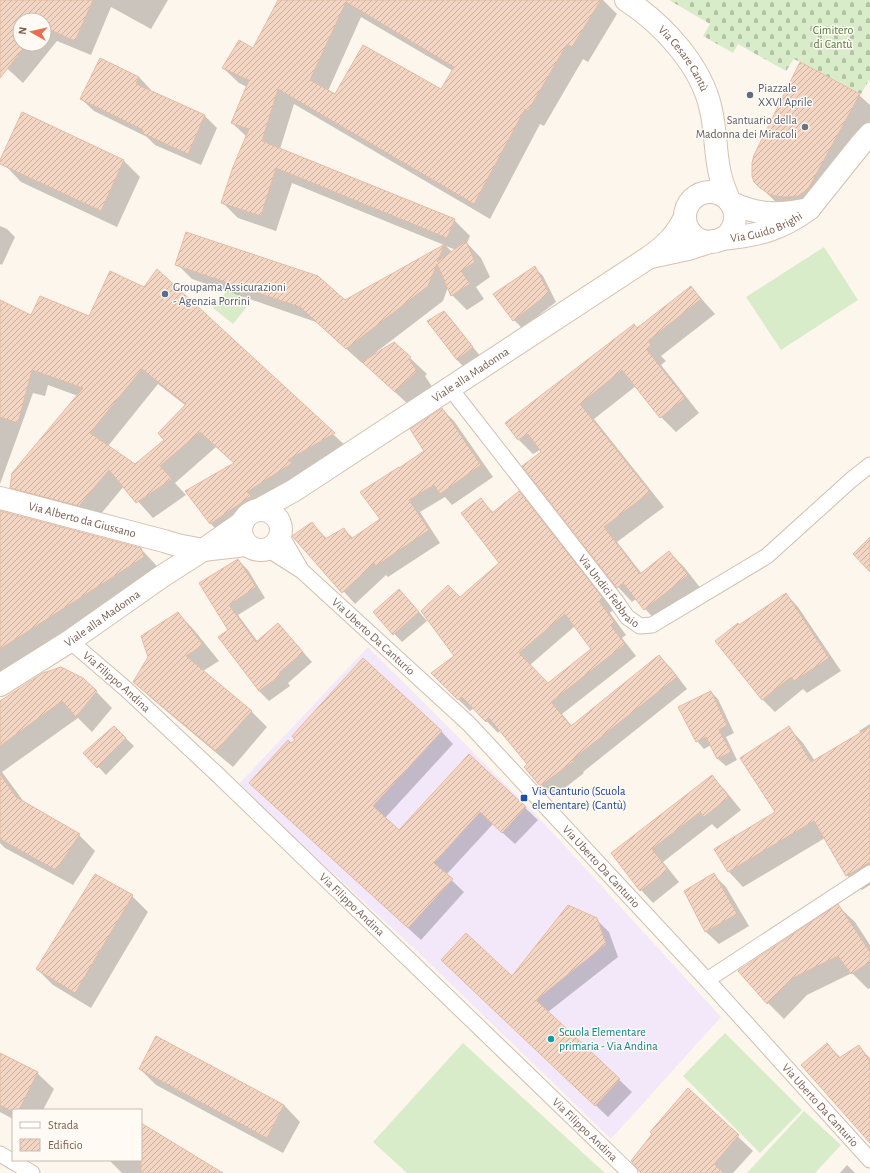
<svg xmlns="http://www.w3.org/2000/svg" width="870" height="1173" font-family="'Alegreya Sans',sans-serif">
<defs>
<pattern id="cemetery-stones" width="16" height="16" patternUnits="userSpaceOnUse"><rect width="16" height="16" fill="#d8ecc9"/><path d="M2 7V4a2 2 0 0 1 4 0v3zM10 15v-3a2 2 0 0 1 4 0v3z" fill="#b4c2a5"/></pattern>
<pattern id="building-hatch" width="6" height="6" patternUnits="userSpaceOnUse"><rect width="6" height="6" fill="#f3d5c3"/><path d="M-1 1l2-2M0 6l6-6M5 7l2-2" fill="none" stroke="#cab0a1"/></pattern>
</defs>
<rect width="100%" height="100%" fill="#fdf6ec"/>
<!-- education -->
<path fill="#f3e8fa" d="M368 647 542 821 721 1017 611 1139 421 955 238 785Z"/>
<!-- grass -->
<path fill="#d8ecc9" d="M824 247 858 300 781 350 746 297Z
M230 287 250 303 233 324 213 308Z
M725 1033 802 1110 760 1153 683 1076Z
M463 1043 605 1173H407L373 1142Z
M804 1111 841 1145 815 1173H747Z"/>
<!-- cemetery -->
<path fill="url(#cemetery-stones)" d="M669 0H870V81L869 80 861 94 794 59 786 71 738 44 733 53 703 36 710 24Z"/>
<!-- shadow -->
<path fill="#0003" fill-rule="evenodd" d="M0 0H168L151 29 111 7 91 55 57 41 23 83 0 62ZM20 20H44V44H20Z
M279 0H603L617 14 588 62 583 59 544 126 540 124 490 219 294 104 280 149 454 220 470 236 467 243 481 258 490 277 476 287 484 299 467 310 452 295 448 287 443 301 375 353 376 354 394 343 427 374 425 376 433 388 412 408 363 362 362 363 316 322 192 279 177 264 345 301 444 245 292 183 276 231 238 218 223 203 247 137 232 123 247 87 239 83 223 68 254 50ZM361 17 453 71 441 90 335 95 328 91ZM446 246 456 250 453 253Z
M139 77 151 90 150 91 205 116 217 128 201 165 155 145 147 137 94 111 81 99Z
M859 95 870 105V121L824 205 778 204 755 182Z
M124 161 140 177 117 227 21 182 5 165Z
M0 226 7 229 15 237 2 265 0 264Z
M535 268 543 276 556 302 522 328 514 320 494 295Z
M157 270 349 449 265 512 226 539 211 524 235 464 216 447 175 483 186 495 153 518 124 486 95 521 27 503 11 487 78 396 48 385 45 396 33 393 0 484V301L32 316 90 317 144 288ZM158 384 185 405 165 440 135 466 108 446Z
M691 287 715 314 661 356 666 361 661 365 699 413 676 432 661 417 636 386 594 419 664 507 617 542 642 574 669 552 684 567 702 590 659 624 636 599 632 602 618 587 540 450 533 454 519 440 637 329Z
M444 312 452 320 480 356 465 368 457 360Z
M442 409 454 421 493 477 452 505 445 497 420 512 440 543 388 577 386 575 355 604 294 536 312 523 327 539 344 529 354 539 382 520 400 469 426 451Z
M519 492 530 504 613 610 610 613 626 635 622 638 636 656 562 714 572 726 659 657 671 668 687 689 583 772 584 773 553 797 541 785 529 764 500 730 498 733 474 708 470 711 432 673 455 656 460 598 501 563 481 500 494 513ZM575 626 592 649 548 685 530 665Z
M0 512 141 549 156 565 159 573 0 675Z
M238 560 248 570 265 598 238 615 258 642 278 624 312 662 288 683 290 686 269 701 259 691 220 637 230 630 200 583Z
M786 594 798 607 841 671 807 693 803 689 775 712 763 700 717 641Z
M407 598 427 621 402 642 374 612Z
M178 613 194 630 219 661 203 671 251 711 267 727 233 767 151 698 134 682Z
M83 678 112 708 92 732 78 718 2 772 24 802 79 835 95 851 73 885 5 848 0 843V703Z
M711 692 718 699 734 733 726 737 737 760 726 766 718 759 711 745 704 749 697 741Z
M870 724V885L862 890 847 875 825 838 743 887 729 872 776 813 789 728 803 743 815 761 861 733 859 731Z
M114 727 134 746 106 775 85 753Z
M441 731 453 744 385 818 399 832 469 755 538 820 515 844 493 824 446 875 464 892 421 940 263 795 291 745Z
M712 777 724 789 741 810 717 829 712 824 663 862 679 882 653 903 641 890 613 853Z
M714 875 726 887 749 926 719 944 706 932 685 891Z
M132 896 148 912 91 1008 53 985 37 969Z
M838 906 855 922 870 945V988L868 989 852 973 807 995 784 1019 768 1003Z
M596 919 609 932 618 957 548 1012 632 1092 608 1117 454 972 512 977Z
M827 1044 841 1058 858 1046 870 1058V1142Z
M0 1054 37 1073 54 1089 43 1110H13V1119L0 1112Z
M140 1069 284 1105 300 1122 283 1153 156 1085Z
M688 1089 753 1151 733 1173H642Z
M141 1124 220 1173H122L109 1160H141Z
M847 1165 855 1173H840Z"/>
<!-- building -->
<path fill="url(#building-hatch)" stroke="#e6bba3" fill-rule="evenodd" d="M0 0H93L75 41 44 27V20H20V44H27L0 78Z
M278 0H601L572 47 567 44 528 111 525 109 474 204 278 89 262 141 455 219 447 238 276 168 261 216 221 203 233 167 249 129 231 123 249 80 222 68 239 40 253 48ZM346 2 454 67 441 89 363 45 335 94 310 80Z
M100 58 139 77 136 84 205 115 188 154 142 133 143 130 80 99Z
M800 62 860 94 808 189 798 196 783 197 771 195 760 188 754 182 752 176V163L754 155Z
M22 112 124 160 101 211 0 164V160Z
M186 232 318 276 345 300 445 244 437 262 466 241 475 262 461 271 470 284 451 296 437 264 428 286 346 349 300 307 175 265Z
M535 266 549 293 513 321 493 294Z
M157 269 335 433 288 460 292 463 247 492 251 496 210 524 185 491 234 463 200 432 160 466 172 479 136 503 109 470 79 506 10 488 12 473 83 388 32 370 18 423 0 417V300L31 315 40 296 89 316 110 271 144 287ZM142 369 186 404 158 433 164 440 135 464 90 433Z
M691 286 701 299 648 341 652 346 647 350 685 398 660 418 622 370 580 404 650 492 604 527 640 574 669 551 688 575 644 610 623 583 617 588 522 466 541 452 528 434 518 440 505 423 634 324 637 328Z
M444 311 473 347 457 360 427 321Z
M394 342 411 357 409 359 417 371 395 392 362 362Z
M442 408 481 465 440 494 434 485 409 500 429 530 376 566 374 563 342 593 292 536 312 522 325 539 344 528 351 539 380 519 360 492 399 467V468L424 451 410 429Z
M519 491 603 598 599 601 615 623 611 626 625 644 551 702 571 726 659 655 677 677 572 760 574 761 540 786 524 767 527 764 489 718 486 722 462 697 458 700 431 673 454 656 421 611 448 585 460 597 499 563 461 513 481 498 492 513ZM565 614 591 649 548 683 519 653Z
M0 511 141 548 144 557 0 649Z
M870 537V572L853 554Z
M238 559 256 587 229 605 256 642 278 623 303 652 279 673 281 675 259 691 218 637 228 630 199 583Z
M399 589 419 612 393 635 373 612Z
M786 593 829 658 794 681 791 677 762 700 715 641 738 623 739 625Z
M178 612 203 645 186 656 252 711 216 751 133 682 148 657 141 636Z
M363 658 442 731 373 806 399 830 469 754 526 807 502 833 480 812 434 863 453 879 408 928 249 783 288 740 291 743 295 740 292 736Z
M61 667 83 678 97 691 76 717 62 701 0 746V701L43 673Z
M711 691 727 725 719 730 731 752 717 759 706 737 696 742 678 707Z
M114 726 126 738 97 768 83 753Z
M789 726 811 762 870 727V862L846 876 814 821 728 872 714 849 775 812 740 758Z
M0 774 16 797 80 834 56 870 0 839Z
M712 775 729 797 704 817 700 812 652 849 668 870 640 891 611 853Z
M714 873 737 914 705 932 684 891Z
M95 874 133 895 75 993 36 969Z
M838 904 870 952V962L851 974 838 956 791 979 767 1004 738 971Z
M568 905 597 918 606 944 536 1000 620 1079 595 1106 441 960 466 933 512 976Z
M156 1036 284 1105 267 1138 139 1069Z
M827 1043 839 1058 859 1045 870 1062V1143L801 1065Z
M0 1053 38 1072 19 1110H9L0 1105Z
M688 1088 739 1135 714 1164 724 1173H641L631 1161 652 1134 650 1132Z
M141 1123 223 1173H141Z"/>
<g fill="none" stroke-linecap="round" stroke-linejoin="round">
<!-- street casing -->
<g stroke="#d1beb0" stroke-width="17">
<g id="street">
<path id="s1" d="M450 388 616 601 627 617 640 626 652 625 767 556 851 480 870 465"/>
<path d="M281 535 300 568"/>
<path id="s2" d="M269 550 302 571 469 724 707 980 870 1160"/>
<path id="s3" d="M70 641 126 689 219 776 630 1173"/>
<path d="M707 980 870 873"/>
<path d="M0 1154 32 1173"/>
</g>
</g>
<!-- secondary casing -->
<g stroke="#d6c0b0" stroke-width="24">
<g id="secondary">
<path id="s4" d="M626 0C663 24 702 66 711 110 716 131 715 153 720 174 722 184 726 193 730 202 758 216 780 215 809 209"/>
<circle cx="710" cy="217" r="25"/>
<path id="s5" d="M721 239C756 236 781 230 809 209L861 144 870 134"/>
<path d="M651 257 688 249 713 241"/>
<path id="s6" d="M0 498 164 541 177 545 203 550 246 545"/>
<circle cx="261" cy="530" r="20"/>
<path id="s7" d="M258 510 293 491 648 258C665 246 676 236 685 217"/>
<path id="s8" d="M0 685 70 641 161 577 203 550 243 522"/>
</g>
</g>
<!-- street -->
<use href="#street" stroke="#fff" stroke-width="15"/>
<!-- secondary -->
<use href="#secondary" stroke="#fff" stroke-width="22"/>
</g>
<!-- markers -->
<g fill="#5c6f8a" stroke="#fffaf3" stroke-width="1.5">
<circle cx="750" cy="95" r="4"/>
<circle cx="165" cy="294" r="4"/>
</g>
<circle fill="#6b7280" stroke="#fffaf3" stroke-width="1.5" cx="805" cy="127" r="4"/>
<rect fill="#1a4fb4" stroke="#fffaf3" stroke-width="1.5" x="520" y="794" width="8" height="8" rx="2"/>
<circle fill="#0f9aa8" stroke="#fffaf3" stroke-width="1.5" cx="551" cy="1039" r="4"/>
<g text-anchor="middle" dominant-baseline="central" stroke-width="3" stroke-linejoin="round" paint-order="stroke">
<!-- park labels -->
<g font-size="12" fill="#537a41" stroke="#fffaf3">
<text x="833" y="30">Cimitero<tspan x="833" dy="14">di Cantù</tspan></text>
</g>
<!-- street labels -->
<g font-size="12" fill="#7a5c4d" stroke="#fffaf3">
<text stroke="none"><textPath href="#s4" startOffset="83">Via Cesare Cantù</textPath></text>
<text stroke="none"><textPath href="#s5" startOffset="47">Via Guido Brighi</textPath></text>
<text stroke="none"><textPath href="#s7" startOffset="252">Viale alla Madonna</textPath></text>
<text stroke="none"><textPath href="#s6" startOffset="85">Via Alberto da Giussano</textPath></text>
<text stroke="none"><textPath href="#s1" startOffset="258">Via Undici Febbraio</textPath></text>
<text stroke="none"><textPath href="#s8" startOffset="122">Viale alla Madonna</textPath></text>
<text stroke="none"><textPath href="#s2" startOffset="136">Via Uberto Da Canturio</textPath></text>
<text stroke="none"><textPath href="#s3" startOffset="62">Via Filippo Andina</textPath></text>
<text stroke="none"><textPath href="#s2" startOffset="460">Via Uberto Da Canturio</textPath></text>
<text stroke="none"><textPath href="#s3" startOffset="386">Via Filippo Andina</textPath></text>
<text stroke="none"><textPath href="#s2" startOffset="784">Via Uberto Da Canturio</textPath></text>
<text stroke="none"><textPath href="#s3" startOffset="710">Via Filippo Andina</textPath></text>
</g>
<!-- service labels -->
<g font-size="12" fill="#4e5e75" stroke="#fffaf3" text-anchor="start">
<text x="758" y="88">Piazzale<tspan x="758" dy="14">XXVI Aprile</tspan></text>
<text x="173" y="287">Groupama Assicurazioni<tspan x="173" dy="14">- Agenzia Porrini</tspan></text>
</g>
<!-- worship labels -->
<g font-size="12" fill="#5b616d" stroke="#fffaf3" text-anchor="end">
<text x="797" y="120">Santuario della<tspan x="797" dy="14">Madonna dei Miracoli</tspan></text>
</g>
<!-- transit labels -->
<g font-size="12" fill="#164399" stroke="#fffaf3" text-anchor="start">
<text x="532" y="791">Via Canturio (Scuola<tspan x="532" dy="14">elementare) (Cantù)</tspan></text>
</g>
<!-- culture labels -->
<g font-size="12" fill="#0d838f" stroke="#fffaf3" text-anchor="start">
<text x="559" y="1032">Scuola Elementare<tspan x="559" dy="14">primaria - Via Andina</tspan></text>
</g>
</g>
<!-- legend -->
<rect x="12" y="1109" width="130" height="52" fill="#fffaf3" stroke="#cabbb1"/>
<rect x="20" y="1122" width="20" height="6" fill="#ffffff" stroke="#cabbb1"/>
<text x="48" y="1129" font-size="12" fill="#7a5c4d">Strada</text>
<rect x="20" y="1139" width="20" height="12" fill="url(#building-hatch)" stroke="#cabbb1"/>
<text x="48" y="1149" font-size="12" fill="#7a5c4d">Edificio</text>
<!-- north arrow -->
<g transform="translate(32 32) rotate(278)"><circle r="19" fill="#fffaf3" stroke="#cabbb1"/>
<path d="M0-3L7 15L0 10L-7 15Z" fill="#e76f51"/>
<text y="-6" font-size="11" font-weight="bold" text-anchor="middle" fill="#7a5c4d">N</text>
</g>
</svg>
